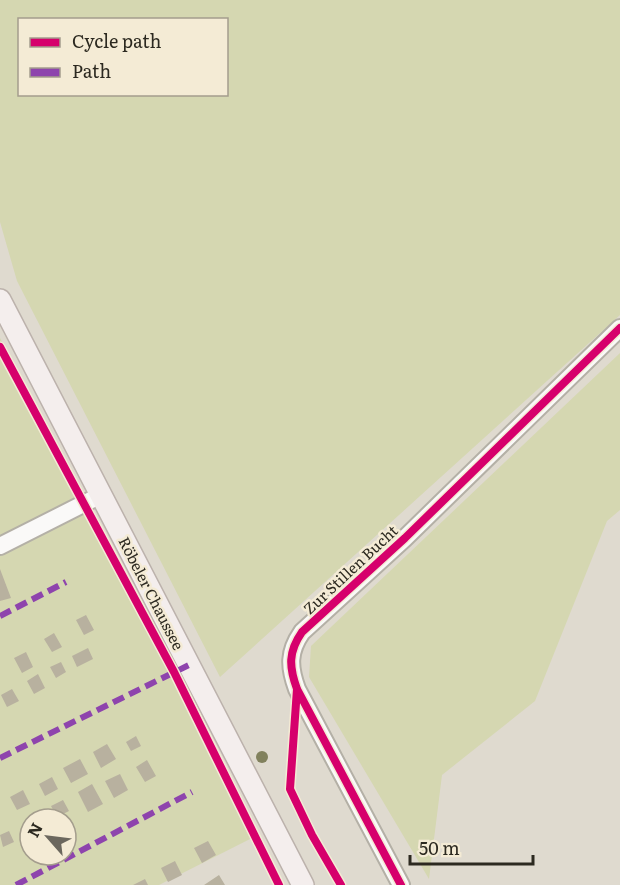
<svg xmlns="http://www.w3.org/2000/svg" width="620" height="885" font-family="Literata,serif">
<rect width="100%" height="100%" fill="#dfdacf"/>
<!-- green -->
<path fill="#d5d7b1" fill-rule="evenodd" d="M0 0H620V315L220 677 17 281 0 222ZM20 20H226V94H20Z
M0 338 191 698 258 835 159 885H0ZM30 819H66V855H30Z
M620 353V510L607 521 535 701 442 775 429 879 309 677 311 646Z"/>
<!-- building -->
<path fill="#b8b19f" d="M0 569 11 598 0 601Z
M86 615 94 630 84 635 76 620Z
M54 633 62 647 52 652 44 639Z
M88 648 93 659 77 667 72 656Z
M26 652 33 667 22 673 14 658Z
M61 662 66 672 56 678 50 667Z
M38 674 45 688 34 694 27 681Z
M12 689 19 701 7 707 1 695Z
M136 736 141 746 131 751 126 742Z
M107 744 116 759 101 768 93 752Z
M80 759 88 774 71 783 63 768Z
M147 760 156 776 145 782 136 767Z
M120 774 128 790 114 798 105 781Z
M52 777 58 789 45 796 39 784Z
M92 784 103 804 88 812 78 792Z
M23 790 30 804 17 810 10 797Z
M63 800 69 811 57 817 51 806Z
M38 815 40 819H30V832L25 821Z
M9 831 14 842 3 847 0 835Z
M208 841 216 855 202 863 194 848Z
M175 861 182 875 168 882 161 868Z
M219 875 225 885H204Z
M145 879 148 885H133Z"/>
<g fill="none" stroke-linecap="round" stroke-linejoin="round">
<!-- minor casing -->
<g stroke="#b4b0a6" stroke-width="20">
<path id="minor" d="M0 546 101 495
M401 885 297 689C289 667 288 652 302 632L405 538 620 328"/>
</g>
<!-- major casing -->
<g stroke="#bcb2ac" stroke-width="24">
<path id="major" d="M0 300 303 885"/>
</g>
<!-- minor -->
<use href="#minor" stroke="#faf9f8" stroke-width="16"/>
<!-- major -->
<use href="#major" stroke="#f4eeed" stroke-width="21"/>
<!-- quiet -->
<path stroke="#8e44ad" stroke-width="6" stroke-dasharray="12 6" stroke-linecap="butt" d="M0 616 66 582
M0 758 189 665
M16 885 192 792"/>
<!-- cycleway casing -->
<g stroke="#f4ebd5" stroke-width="11">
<path id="cycleway" d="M0 347 174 672 279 885
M297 689 290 789 312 835 341 885
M401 885 297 689C289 667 288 652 302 632L405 538 620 328"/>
</g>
<!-- cycleway -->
<use href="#cycleway" stroke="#d6006c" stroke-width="8"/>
</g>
<!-- trees -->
<circle fill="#81815d" cx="262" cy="757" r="6"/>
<g text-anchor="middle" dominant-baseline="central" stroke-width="5" stroke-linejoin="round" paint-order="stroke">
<!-- street labels -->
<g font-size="15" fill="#2c2920" stroke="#f4ebd5">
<text transform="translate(350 569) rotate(-43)">Zur Stillen Bucht</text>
<text transform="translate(152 593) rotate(63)">Röbeler Chaussee</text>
</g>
</g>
<!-- legend -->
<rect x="18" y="18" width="210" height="78" fill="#f4ebd5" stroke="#a49d8d" stroke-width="1.5"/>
<rect x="30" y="38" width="30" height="9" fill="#d6006c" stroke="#a49d8d" stroke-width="1.5"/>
<text x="72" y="48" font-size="18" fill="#2c2920">Cycle path</text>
<rect x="30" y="68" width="30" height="9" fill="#8e44ad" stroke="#a49d8d" stroke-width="1.5"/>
<text x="72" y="78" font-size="18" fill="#2c2920">Path</text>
<!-- north arrow -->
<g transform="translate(48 837) rotate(298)"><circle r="28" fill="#f4ebd5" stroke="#a49d8d" stroke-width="1.5"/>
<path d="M0-4.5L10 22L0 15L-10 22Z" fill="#6b675d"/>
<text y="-9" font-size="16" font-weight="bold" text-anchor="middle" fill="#2c2920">N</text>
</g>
<!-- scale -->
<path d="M410 855v9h123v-9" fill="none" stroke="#2c2920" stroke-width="3"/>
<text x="419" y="855" font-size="18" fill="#2c2920" stroke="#f4ebd5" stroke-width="4.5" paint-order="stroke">50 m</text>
</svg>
